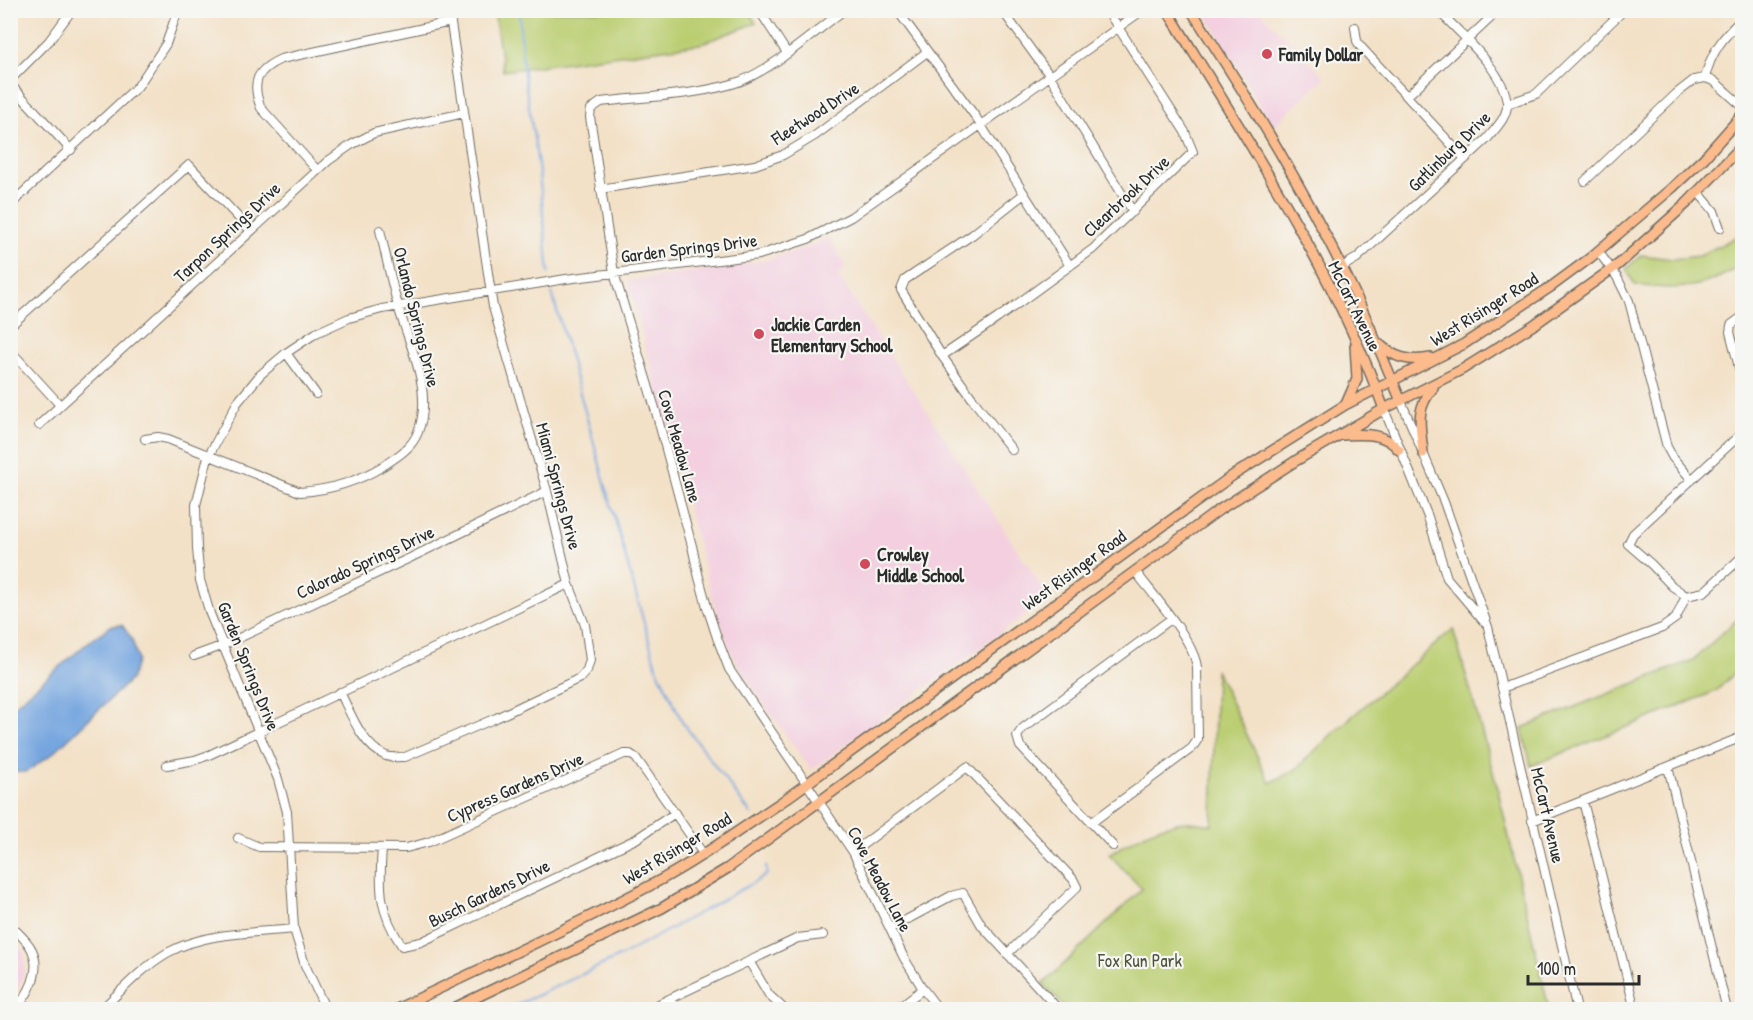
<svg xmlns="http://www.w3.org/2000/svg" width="1753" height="1020" font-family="'Patrick Hand',sans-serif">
<rect width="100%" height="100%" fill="#f6f6f2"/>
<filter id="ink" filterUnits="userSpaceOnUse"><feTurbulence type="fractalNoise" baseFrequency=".0167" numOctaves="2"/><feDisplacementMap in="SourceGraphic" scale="12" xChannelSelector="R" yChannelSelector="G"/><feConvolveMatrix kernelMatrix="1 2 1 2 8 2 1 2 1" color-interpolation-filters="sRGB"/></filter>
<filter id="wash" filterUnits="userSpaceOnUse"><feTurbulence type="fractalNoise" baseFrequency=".008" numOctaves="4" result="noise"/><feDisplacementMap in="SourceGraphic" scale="24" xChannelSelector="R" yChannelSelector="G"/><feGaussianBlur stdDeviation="1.35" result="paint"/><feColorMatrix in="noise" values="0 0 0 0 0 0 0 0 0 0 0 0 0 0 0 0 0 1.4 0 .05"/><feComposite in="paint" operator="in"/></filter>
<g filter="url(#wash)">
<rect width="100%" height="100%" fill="#f3e1c7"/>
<!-- built -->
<path fill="#f3cfdf" d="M1204 11H1260L1325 77 1273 127Z
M829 237 846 268 837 274 1049 598 811 770 750 685 734 658 724 633 714 605 628 281 761 261 805 248Z
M11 934 24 953 25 968 21 983 11 998Z"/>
<!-- green -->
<path fill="#bacd70" stroke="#727c4e" stroke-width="1.5" d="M494 11H749L756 23 700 44 503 71Z
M1742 234V265C1733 270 1723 276 1713 280 1687 291 1662 288 1635 285L1626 269 1641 255 1672 259 1699 256Z
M1742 615V666L1716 691 1531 766 1522 728 1693 660Z
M1453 629 1497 786 1549 1009H1067L1043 984 1142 889 1109 854C1134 839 1158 823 1188 822 1196 822 1205 824 1212 825L1216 670 1270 783 1295 770 1332 734Z"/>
<!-- water -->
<path fill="#74a5df" stroke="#506885" stroke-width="1.5" d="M122 625 132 639 138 660 131 679 51 755 26 772H11V708L91 640 111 626Z"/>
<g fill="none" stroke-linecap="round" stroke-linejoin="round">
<!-- stream -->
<path stroke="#74a5df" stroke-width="2" d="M520 10C519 61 530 108 537 158 542 196 545 235 549 273
M552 293 656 666 683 723 751 814
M506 1010 623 955 762 878 767 874 766 866"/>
</g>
</g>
<g filter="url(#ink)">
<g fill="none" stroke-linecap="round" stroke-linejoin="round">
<!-- minor casing -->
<g stroke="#716b62" stroke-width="10">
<path id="minor" d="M759 10 787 53
M844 10C814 33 775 67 741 81 703 95 643 97 601 102L591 109 590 117 614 273 656 412 692 546C700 587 713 630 729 669L853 852 904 958 923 989 939 1010
M897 10 975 116 1070 266
M1002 10 1050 76 1133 212
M1355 27 1357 41 1360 46 1465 159
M1705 78C1711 52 1723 37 1742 19
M10 80 49 41 72 10
M10 84 71 150
M1407 96 1499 10
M1507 104 1536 94 1624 10
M317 170 261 108C251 83 256 70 281 59L451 22
M1585 181 1676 94 1694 80 1705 78 1714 81 1742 106
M600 189 755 165 783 155 816 135 927 52
M1698 192 1714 211 1720 228
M10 205 138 86 166 44 178 10
M1598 251 1617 277 1629 301 1667 447 1673 458 1692 480
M1342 267 1357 258 1487 139C1495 129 1508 117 1507 103 1504 70 1460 34 1438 10
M1742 317 1731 325 1730 332 1742 379
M10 326 189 165 251 231
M10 350 60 405
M286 353 316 394
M942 356 998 318 1093 249 1193 152 1185 132 1107 10
M1401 401 1444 502 1488 627 1577 1010
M1384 409 1428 517 1447 578 1485 623
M39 425 328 161 351 145 374 133 464 113
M1742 433 1633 534 1628 544 1651 564 1672 586 1686 596 1704 592 1742 557
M145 439 158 437 168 439 300 492C330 490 357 482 383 466 397 457 412 448 418 432 434 391 409 345 398 306 391 281 386 256 380 230
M1012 450 977 405 942 356 901 290 905 280 972 235 1024 194
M194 656 224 645 412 557 547 491
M1502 688 1662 628 1676 618 1686 596
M340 692C351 714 362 746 386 756 392 758 399 757 405 757L496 718 580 678 587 670 590 660 585 625 569 584 547 491 493 307 449 10
M167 765 195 760 209 755 569 584
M1668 767 1727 1010
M1583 801 1635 1010
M1532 821 1742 737
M1091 823 1192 748 1198 739 1197 667C1193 639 1153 595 1135 571
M238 838 259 847 406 848 429 842 624 754H630L636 758 704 855
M1113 846 1020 746 1017 736 1023 728 1171 619
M382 849C379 889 379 912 402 946L421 942 636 839 675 813
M853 852 967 767 1073 879 1077 887 1007 954
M10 925C17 932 28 941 32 950 42 971 29 995 14 1010
M891 928 951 896 963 893 982 926 1059 1010
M749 961 769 995 785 1010
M671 998 676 1010
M101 1010C122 990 143 967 167 953 204 932 253 933 294 929
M326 1010 305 965 294 929 287 812 278 779 210 614 200 580 197 549 196 505 208 457 237 403 260 375 286 353 316 333 349 318 382 309 566 279 759 255 808 239 851 217 1143 10
M646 1010 798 938 823 935
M895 1010 923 989"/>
</g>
<!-- major casing -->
<g stroke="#716b62" stroke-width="12">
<path id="major" d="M1167 10C1245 136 1333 269 1384 409
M1191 10C1251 102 1309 196 1356 296 1372 330 1386 366 1401 401
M1378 343C1394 358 1409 362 1431 358
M1346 404 1357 379 1355 346
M1343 435C1364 434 1385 432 1399 450
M1423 453C1421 426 1414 411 1433 388
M395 1010C481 968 569 929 653 884 698 860 738 831 780 803L1232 476 1345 405 1464 344 1552 286 1590 258 1672 188 1704 158 1742 115
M450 1010 662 908 728 868 1219 510 1297 460 1384 409 1463 369 1535 324 1619 264 1686 204 1742 146"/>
</g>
<!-- minor -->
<use href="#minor" stroke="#fff" stroke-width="8"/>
<!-- major -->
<use href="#major" stroke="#fbbb8c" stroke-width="9"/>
</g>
</g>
<!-- markers -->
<g fill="#d1495b" stroke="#f6f6f2" stroke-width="2">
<circle cx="1267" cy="54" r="6"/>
<circle cx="759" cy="334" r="6"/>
<circle cx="865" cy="564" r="6"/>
</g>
<g text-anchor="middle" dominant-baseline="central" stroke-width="4.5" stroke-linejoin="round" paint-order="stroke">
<!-- poi labels -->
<g font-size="18" font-weight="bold" fill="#2b2b2b" stroke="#f6f6f2" text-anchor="start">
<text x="1279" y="54">Family Dollar</text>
<text x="771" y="324">Jackie Carden<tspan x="771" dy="21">Elementary School</tspan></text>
<text x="877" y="554">Crowley<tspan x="877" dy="21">Middle School</tspan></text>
</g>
<!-- street labels -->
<g font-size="18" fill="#2b2b2b" stroke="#f6f6f2">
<text transform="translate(815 113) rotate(-33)">Fleetwood Drive</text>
<text transform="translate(1449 151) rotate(-44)">Gatlinburg Drive</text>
<text transform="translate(1126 196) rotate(-43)">Clearbrook Drive</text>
<text transform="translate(227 232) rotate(-43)">Tarpon Springs Drive</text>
<text transform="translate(689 248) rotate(-7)">Garden Springs Drive</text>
<text transform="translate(1355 306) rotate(64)">McCart Avenue</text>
<text transform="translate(1484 309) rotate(-32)">West Risinger Road</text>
<text transform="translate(417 317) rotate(76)">Orlando Springs Drive</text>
<text transform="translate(680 446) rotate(74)">Cove Meadow Lane</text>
<text transform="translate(559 486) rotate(75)">Miami Springs Drive</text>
<text transform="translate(365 562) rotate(-25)">Colorado Springs Drive</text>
<text transform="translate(1074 570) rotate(-36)">West Risinger Road</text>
<text transform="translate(249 666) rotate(68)">Garden Springs Drive</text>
<text transform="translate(515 787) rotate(-24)">Cypress Gardens Drive</text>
<text transform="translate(1548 815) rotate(77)">McCart Avenue</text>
<text transform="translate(677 848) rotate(-31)">West Risinger Road</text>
<text transform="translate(880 879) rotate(62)">Cove Meadow Lane</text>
<text transform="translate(489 893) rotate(-26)">Busch Gardens Drive</text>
</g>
<!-- park labels -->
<g font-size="18" fill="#4f543c" stroke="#f6f6f2">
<text x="1140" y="960">Fox Run Park</text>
</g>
</g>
<!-- margin -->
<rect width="1753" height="1020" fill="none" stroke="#f6f6f2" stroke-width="36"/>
<!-- scale -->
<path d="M1528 975v9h111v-9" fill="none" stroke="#2b2b2b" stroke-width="3"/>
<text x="1537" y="975" font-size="18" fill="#2b2b2b" stroke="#f6f6f2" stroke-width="4.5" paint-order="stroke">100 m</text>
</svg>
